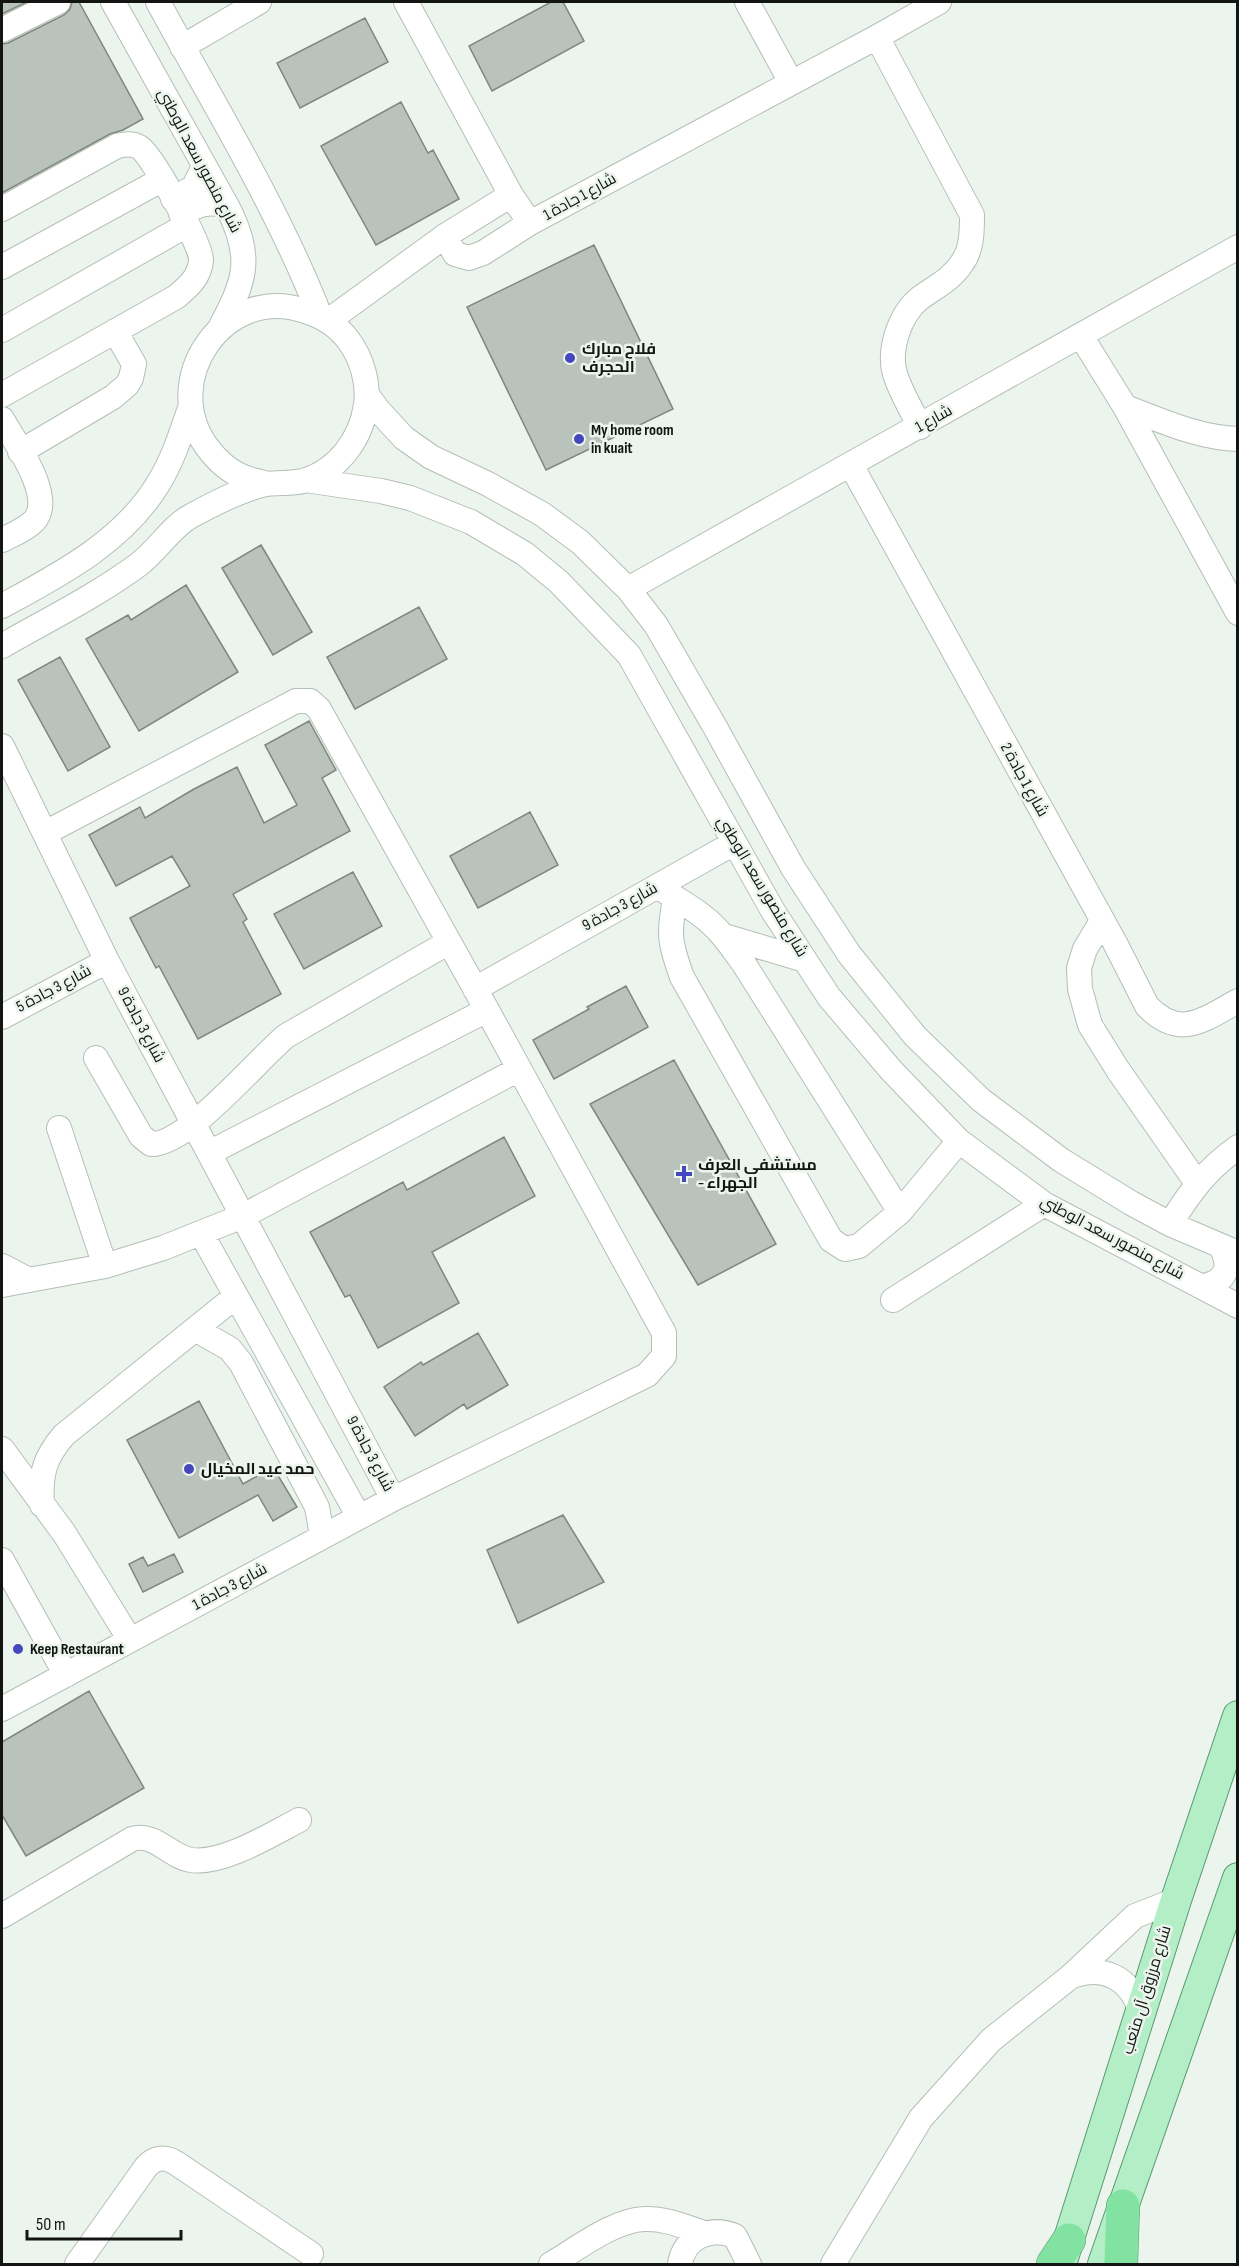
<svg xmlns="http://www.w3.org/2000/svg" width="1239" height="2266" font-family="'Sofia Sans Condensed',Cairo,sans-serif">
<rect width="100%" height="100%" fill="#ebf4ed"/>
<!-- building -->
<path fill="#b9c2bb" stroke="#7e8680" stroke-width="1.5" d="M2 2H27L2 14Z
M72 2H79L143 119 123 130 110 134 2 193V44L8 43 64 15 70 9Z
M551 2H563L584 41 492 91 469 46Z
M365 18 388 62 300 108 277 63Z
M401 102 428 153 433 150 459 199 376 245 321 146Z
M594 245 673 409 546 470 467 307Z
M261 545 312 632 273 655 222 568Z
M186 585 238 672 139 731 86 639 128 615 131 620Z
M419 607 447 659 355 709 327 657Z
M60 657 110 747 68 771 18 680Z
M309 721 336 770 322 778 350 831 233 894 247 919 243 922 281 994 198 1039 159 966 156 968 130 918 190 886 172 856 116 886 89 835 140 807 145 818 194 789 237 767 264 823 297 805 265 745Z
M530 812 558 865 478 908 450 856Z
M353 872 382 926 304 969 274 914Z
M626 986 648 1027 554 1079 533 1040 589 1009 587 1007Z
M674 1060 776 1244 698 1285 590 1104Z
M504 1137 535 1196 432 1252 459 1303 378 1348 350 1295 345 1297 310 1232 403 1182 407 1190Z
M478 1333 508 1385 467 1409 464 1404 415 1436 384 1387 421 1362 423 1365Z
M199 1401 243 1484 273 1467 297 1507 273 1521 258 1495 179 1538 127 1440Z
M563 1515 604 1582 518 1623 487 1550Z
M174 1554 183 1572 143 1592 129 1564 143 1557 148 1566Z
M89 1691 144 1788 26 1856 2 1815V1742Z"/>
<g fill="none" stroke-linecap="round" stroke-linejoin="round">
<!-- minor casing -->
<g stroke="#b5beb7" stroke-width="26">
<path id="minor" d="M113 2 227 206C253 257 246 279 221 326
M158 2C214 105 277 206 320 316
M406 2 511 195 530 223 877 37 939 2
M747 2 791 82
M2 30 58 2
M877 37 972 215C972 231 972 250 962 263 951 280 935 287 920 298 899 315 887 352 896 377 902 394 912 411 920 427
M182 47 259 2
M173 199 194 187 204 166
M2 209 117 146C125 144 132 143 139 147 152 154 202 246 201 260 200 277 188 287 176 297L2 395
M181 214C198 205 208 200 227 206
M445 236 455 254 469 258 483 253 530 223
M2 267 163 179
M328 321 445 236 511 195
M2 330 187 225
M1081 336 1125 407 1238 613
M367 395 379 411 404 438 431 457 488 484 542 514 580 542 628 589 656 625 715 727 793 868 849 954 915 1036 981 1100 1061 1160 1131 1203 1170 1224 1238 1253
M1125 407C1161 420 1198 438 1238 439
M2 419C14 441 56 497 34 521 25 530 12 535 2 540
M20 452 113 397 127 385 131 378 134 364 115 331
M851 465 1115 943 1147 1006C1180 1040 1203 1020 1238 1001
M305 480 381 491 410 498 471 522 525 554 559 582 629 655 773 911 829 997 891 1070 959 1141 1044 1204 1238 1306
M628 589 1238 247
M2 606C59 575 123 542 158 484 173 460 181 434 190 408
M2 646C47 620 96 596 138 565 157 551 172 526 191 516 213 504 243 488 267 484 279 482 290 484 303 481 338 471 361 439 366 405 369 383 362 359 349 341 338 326 322 316 305 311 225 283 158 380 207 447 216 459 227 470 241 476 249 480 259 481 267 484
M2 746 107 961 393 1499
M658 886C672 897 687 904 701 915 719 928 731 946 744 964L900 1212
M675 900C668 934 670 944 682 977L831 1240 845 1249 859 1246 900 1212 959 1141
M1102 921 1085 949 1079 968 1080 989 1090 1025 1118 1070 1197 1183
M724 936 805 960
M475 989 734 843
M2 1017 107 961
M96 1058 141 1136 151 1144C187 1145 257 1060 286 1036L449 942
M59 1128 105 1266
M209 1153 487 1010
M1170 1224C1191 1191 1206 1170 1238 1147
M201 1233 359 1517
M2 1266 29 1280
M2 1285 105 1266 163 1248 243 1216 519 1069
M1204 1286C1226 1281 1232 1267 1221 1247
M893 1300 1044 1204
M195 1329 230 1349 241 1363 317 1507 322 1536
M2 1449 64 1533 130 1640
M42 1505C40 1475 44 1458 64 1435L236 1296
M2 1560 66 1675
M2 1709 393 1499 647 1375 664 1356V1333L487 1010 319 709 310 701H296L45 833
M2 1916 132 1839C155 1832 170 1857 191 1860 222 1865 272 1834 299 1820
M1070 1977C1103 1964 1129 1977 1141 2011
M77 2264 146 2167C155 2157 165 2156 176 2163L311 2254
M551 2264C577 2249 614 2220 644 2219 665 2218 685 2227 704 2233
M680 2264C684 2237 711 2226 735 2236L749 2264
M833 2264 921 2118 991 2040 1070 1977 1135 1916 1176 1900"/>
</g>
<!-- major casing -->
<g stroke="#5a9a6f" stroke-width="32">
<path id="major" d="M1061 2264 1176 1900 1238 1716
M1103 2264 1238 1878"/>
</g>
<!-- highway casing -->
<g stroke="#5a9a6f" stroke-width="34">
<path id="highway" d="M1053 2264 1069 2240
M1121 2264 1123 2206"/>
</g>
<!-- minor -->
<use href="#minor" stroke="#fff" stroke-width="24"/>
<!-- major -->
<use href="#major" stroke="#b3eec7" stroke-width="30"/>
<!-- highway -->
<use href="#highway" stroke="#81e2a1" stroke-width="33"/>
</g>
<!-- markers -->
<g fill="#4548bd" stroke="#ebf4ed" stroke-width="2">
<circle cx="570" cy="358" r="6"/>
<circle cx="579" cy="439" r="6"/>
<path d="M681 1165h6v6h6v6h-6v6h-6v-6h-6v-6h6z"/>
<circle cx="189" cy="1469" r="6"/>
<circle cx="18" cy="1649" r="6"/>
</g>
<g text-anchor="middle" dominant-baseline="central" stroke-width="5" stroke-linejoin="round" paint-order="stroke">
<!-- street labels -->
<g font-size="16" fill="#121512" stroke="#ebf4ed">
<text transform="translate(199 161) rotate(62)">شارع منصور سعد الوطني</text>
<text transform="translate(580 197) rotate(-29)">شارع 1 جادة 1</text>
<text transform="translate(934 419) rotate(-29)">شارع 1</text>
<text transform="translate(1024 780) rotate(61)">شارع 1 جادة 2</text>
<text transform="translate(762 887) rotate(59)">شارع منصور سعد الوطني</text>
<text transform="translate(620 907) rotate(-29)">شارع 3 جادة 9</text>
<text transform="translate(54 989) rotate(-28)">شارع 3 جادة 5</text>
<text transform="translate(141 1025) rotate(62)">شارع 3 جادة 9</text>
<text transform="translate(1112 1238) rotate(28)">شارع منصور سعد الوطني</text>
<text transform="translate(370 1454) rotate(62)">شارع 3 جادة 9</text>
<text transform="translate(230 1587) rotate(-28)">شارع 3 جادة 1</text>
<text transform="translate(1147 1990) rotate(-73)">شارع مرزوق آل متعب</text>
</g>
<!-- poi labels -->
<g font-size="16" font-weight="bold" fill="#121512" stroke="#ebf4ed" text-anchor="start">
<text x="582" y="349">فلاح مبارك<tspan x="582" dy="18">الحجرف</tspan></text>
<text x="591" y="430">My home room<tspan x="591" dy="18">in kuait</tspan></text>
<text x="698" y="1165">مستشفى العرف<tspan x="698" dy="18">- الجهراء</tspan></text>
<text x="201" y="1469">حمد عيد المخيال</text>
<text x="30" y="1649">Keep Restaurant</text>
</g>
</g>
<!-- border -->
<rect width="1239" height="2266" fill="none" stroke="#121512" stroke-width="6"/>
<!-- scale -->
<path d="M27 2230v9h154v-9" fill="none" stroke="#121512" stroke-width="3"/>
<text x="36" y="2230" font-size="18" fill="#121512" stroke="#ebf4ed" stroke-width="4.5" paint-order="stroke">50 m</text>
</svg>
